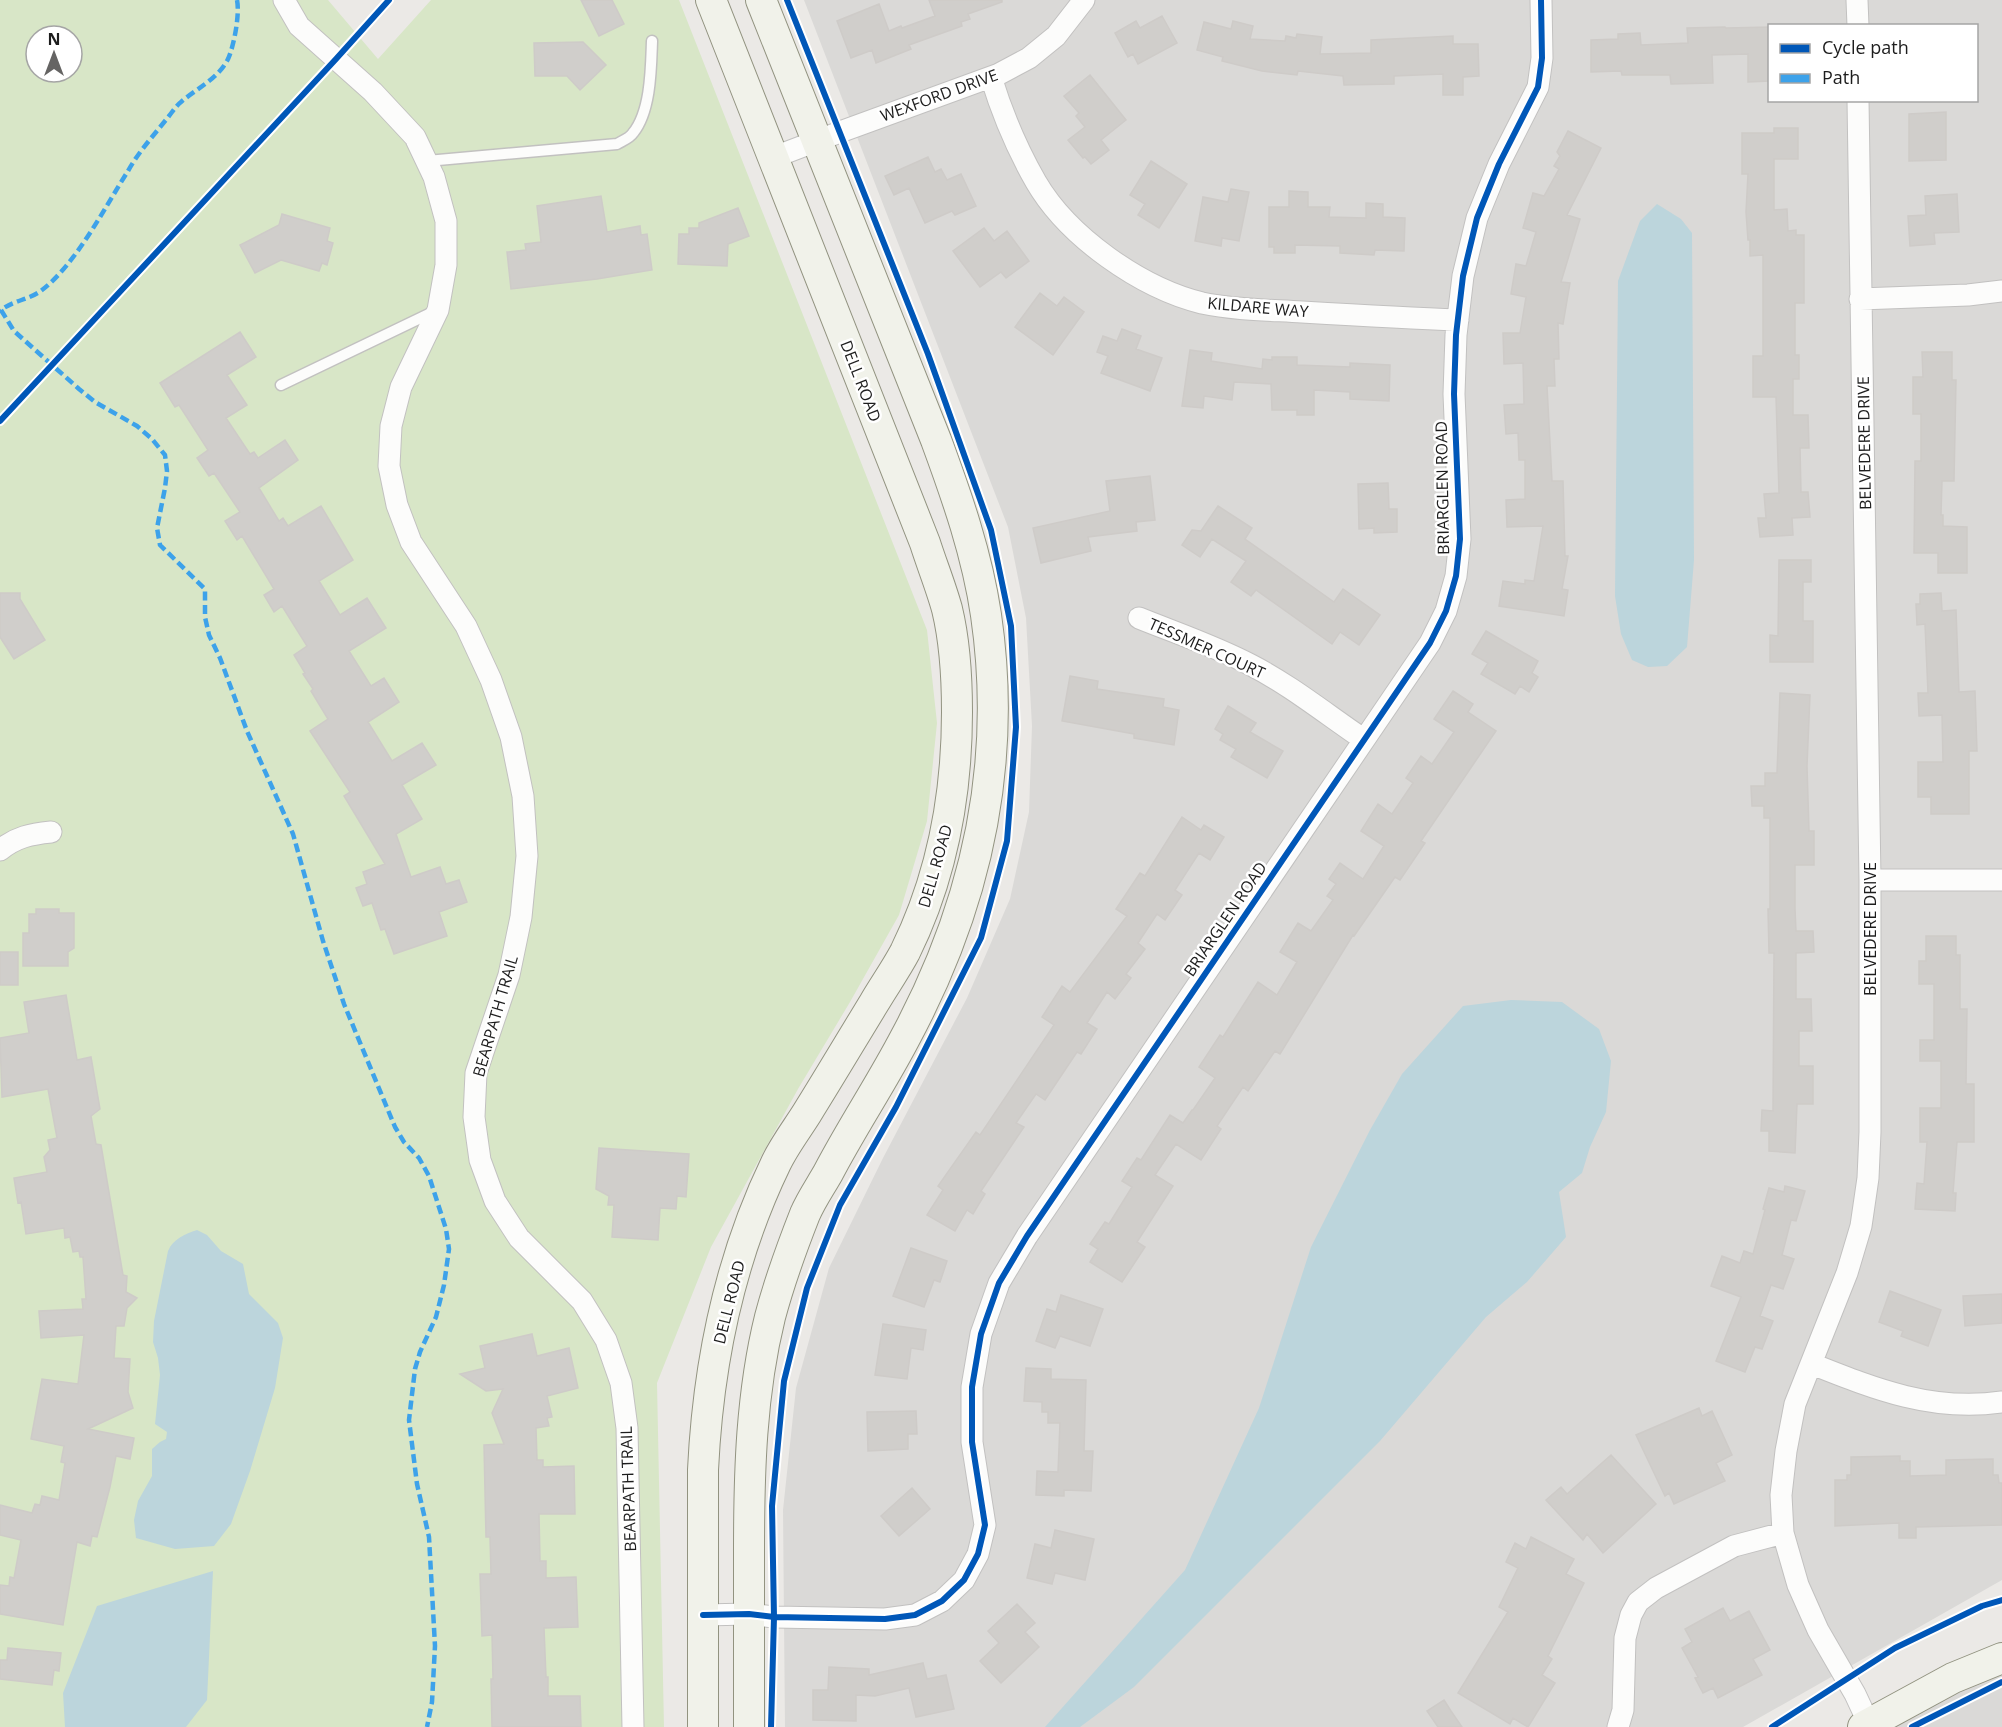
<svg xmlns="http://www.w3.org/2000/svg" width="2002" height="1727" font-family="'Open Sans',sans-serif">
<rect width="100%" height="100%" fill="#ebe9e6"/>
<!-- residential -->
<path fill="#dad9d7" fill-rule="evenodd" d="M804 0H2002V1580L1743 1727H785L783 1510 796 1388 829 1268 883 1158 967 998 1010 899 1029 812 1032 726 1026 618 1008 527ZM1770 26H1976V100H1770Z
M2002 1658V1727H1863Z"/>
<!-- grass -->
<path fill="#d8e6c7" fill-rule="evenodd" d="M0 0H328L378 59 431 0H679L927 630 937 723 927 821 899 915 850 1002 798 1089 711 1247 657 1383 664 1727H0ZM36 36H72V72H36Z"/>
<!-- water -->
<path fill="#bcd5dc" d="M1657 204 1681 219 1692 233 1694 560 1687 647 1667 666 1648 667 1632 660 1621 634 1615 596 1618 281 1640 221Z
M1511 1000 1562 1002 1599 1029 1611 1061 1606 1112 1590 1147 1582 1173 1559 1192 1566 1237 1527 1282 1486 1317 1380 1441 1134 1687 1080 1727H1045L1185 1570 1259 1408 1311 1247 1370 1130 1402 1074 1463 1006Z
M197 1230 207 1235 221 1251 243 1264 249 1294 278 1323 283 1338 275 1388 250 1471 231 1524 214 1546 175 1549 136 1538 134 1520 138 1501 152 1476V1449L160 1442 166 1439 167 1432 155 1424 160 1375 158 1358 153 1342 154 1321 168 1251C173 1239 185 1234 197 1230Z
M213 1571 207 1700 186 1727H65L63 1693 97 1606Z"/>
<!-- building -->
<path fill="#d0cecb" stroke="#cecbc8" stroke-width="1.5" d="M581 0H612L624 24 599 36Z
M929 0H1002V2L968 14 970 19 961 22 962 26 909 45 911 49 876 63 872 50 851 58 837 21 879 4 889 31 901 26 902 28 935 16Z
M1162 16 1177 43 1138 64 1133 54 1128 57 1115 33 1136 21 1140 28Z
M1233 21 1253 26 1250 39 1285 41 1286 36 1296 38 1297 34 1322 37 1320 54 1371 53V40L1453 36V44H1478L1479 76 1463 77V95H1443V74L1394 76V84L1344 85 1343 76 1298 71 1297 75 1262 71 1222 61 1223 57 1197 50 1204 22 1231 29Z
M1725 27 1726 28 1770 27V81L1748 82V54L1712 55 1713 83 1671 84 1670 75H1622L1621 71 1591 72V40L1618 39V34L1640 33 1641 45 1688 43 1687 28Z
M583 42 606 65 580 90 567 76H535L534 43Z
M1090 75 1126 120 1101 140 1109 150 1091 164 1085 157 1083 158 1068 140 1085 127 1076 116 1079 113 1064 96Z
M1946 112V160L1909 161V114Z
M1774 128H1798V159H1774V210L1787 209 1788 231 1796 230V235H1804V303H1795V355H1799V379H1793V415H1808L1809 448H1800L1801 492H1808L1810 517 1792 518 1793 535 1760 537 1758 518H1766L1764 494 1779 493 1776 397H1753V356H1763V255L1750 256V240H1748L1746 212 1748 174H1742V133H1774Z
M1568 131 1601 148 1567 215 1580 219 1561 282 1570 283 1563 324 1558 323 1559 359H1554L1555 386H1547L1552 481H1563L1565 556H1568L1562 589 1568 590 1564 616 1499 606 1503 581 1525 584V580L1534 581 1543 526 1507 527 1506 500 1525 499V460H1519L1518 433 1506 434 1504 405 1524 404 1523 363 1504 364 1503 333H1520L1526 297 1511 294 1516 264 1526 266 1536 232 1523 228 1533 193 1544 196 1559 169 1554 166 1560 156 1557 152Z
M928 157 935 172 941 169 947 180 961 174 976 206 955 215 952 211 925 223 909 188 894 195 885 176Z
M1151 161 1187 184 1159 228 1138 215 1145 204 1130 195Z
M1231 189 1249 192 1239 241 1222 238 1221 246 1195 241 1203 197 1228 202Z
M1289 191 1308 192V207H1330L1329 217 1366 218V203L1383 204V217L1405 218 1404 251 1375 250 1374 255 1340 253V246L1295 245V253H1274V247H1269V207H1289Z
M1957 194 1959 232 1934 233 1935 244 1910 246 1908 216 1926 215 1925 196Z
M601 196 607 232 640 226 641 235 647 234 652 270 597 279 511 289 507 252 526 250 525 244 541 242 537 206Z
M738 208 749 236 728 244 727 266 678 264 679 234H689V228H699V223Z
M282 214 330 228 327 241 333 243 327 265 322 263 319 271 281 260 255 273 240 245 279 225Z
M984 228 994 241 1007 231 1029 261 1006 278 1001 272 980 287 953 251Z
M1040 293 1057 306 1064 297 1084 312 1053 355 1015 327Z
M1122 329 1141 336 1136 349 1162 358 1150 391 1101 373 1108 356 1097 352 1103 336 1117 341Z
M240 332 256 357 227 375 247 405 226 418 250 454 254 452 258 458 285 440 298 460 259 488 279 521 283 518 288 526 321 506 353 560 319 581 340 615 367 598 386 628 349 651 371 686 384 678 399 702 368 722 392 761 422 743 436 765 402 785 422 819 396 834 411 877 440 867 446 884 459 880 467 902 439 912 447 936 394 954 385 929 381 930 372 903 363 906 356 888 367 884 363 872 385 864 344 796 350 792 310 731 328 719 311 691 313 689 303 674 305 673 294 655 307 646 282 606 274 612 264 595 274 589 242 536 237 540 225 521 240 512 214 473 209 476 197 458 208 450 179 405 175 407 160 383Z
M1190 350 1212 353 1211 361 1262 369 1263 359 1272 360V357H1297V365L1350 367V363L1390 365 1389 401 1350 399V392L1314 390V415H1297V410H1272L1271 384 1234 382 1232 400 1204 396 1203 408 1182 406Z
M1922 352H1952V380H1956L1954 481H1942L1941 515H1943V526L1967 527V573H1938V553H1914L1915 461H1921V414H1913V377H1923Z
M1150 476 1155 520 1136 522 1137 531 1088 537 1091 551 1041 563 1033 528 1110 511 1106 481Z
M1388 483 1389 509H1397V532L1374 533V528L1359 529 1358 484Z
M1218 506 1252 528 1245 539 1334 602 1343 589 1380 615 1359 645 1340 632 1332 644 1256 590 1251 596 1231 582 1246 561 1212 539 1200 557 1182 545 1192 530 1201 531Z
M1779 560H1811V582H1803V621H1813V662H1770V635L1778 636Z
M0 593H20V599L45 640 14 659 0 637Z
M1941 593 1942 611 1956 610 1959 692 1975 691 1977 751H1969V814H1931V797H1918V762H1943L1942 715 1919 716 1918 693H1928L1925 624 1917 625 1916 604H1920V594Z
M1486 631 1538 661 1532 673 1538 677 1529 692 1520 686 1515 694 1481 674 1488 663 1472 654Z
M1070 676 1098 681 1097 689 1164 699 1163 707 1179 710 1174 745 1134 738V734L1062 721Z
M1453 691 1473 704 1468 712 1496 731 1421 841 1425 843 1400 880 1395 877 1354 936 1353 935 1280 1054 1275 1051 1248 1091 1243 1087 1217 1126 1221 1129 1201 1160 1176 1144 1155 1175 1173 1186 1137 1242 1145 1247 1122 1282 1090 1262 1098 1249 1090 1244 1105 1222 1109 1224 1132 1187 1122 1181 1137 1158 1141 1160 1170 1115 1183 1123 1192 1110H1193L1215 1078 1199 1067 1220 1035 1223 1037 1258 982 1277 995 1297 962 1280 952 1298 923 1311 931 1333 900 1327 896 1336 884 1329 879 1340 863 1363 879 1384 846 1361 831 1378 804 1392 814 1413 783 1406 778 1421 756 1432 764 1454 732 1434 719Z
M1780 693 1810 695 1807 766 1809 831H1814V865H1795V909L1796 931H1813L1814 952 1796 953V999H1811L1812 1031H1799V1066H1813V1104H1797L1795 1153 1769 1151V1131H1761L1762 1110 1773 1111 1774 953H1769L1768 909H1770V818H1764V806H1752L1751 786H1765V773H1777Z
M1228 706 1256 723 1250 732 1283 751 1267 778 1231 757 1236 749 1220 740 1223 734 1215 729Z
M1182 817 1201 830 1204 825 1224 837 1210 860 1199 853 1175 890 1182 895 1165 920 1157 914 1138 943 1145 949 1126 974 1131 978 1115 999 1107 992 1087 1023 1097 1029 1081 1054 1077 1052 1045 1100 1036 1094 1016 1123 1024 1127 981 1191 985 1194 973 1214 967 1210 955 1231 927 1215 943 1190 938 1186 976 1132 980 1135 1054 1025 1042 1017 1062 986 1070 992 1127 916 1116 909 1140 873 1145 876Z
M36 909H59V913H74V948L68 952V966H23V933H29V914H36Z
M1926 936H1956V955H1960V1009H1967L1966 1084H1974V1142H1957L1953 1193H1956L1955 1211 1915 1209 1917 1183 1924 1184 1927 1142H1920V1108H1941V1061H1920V1040H1934V984H1919V961H1926Z
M0 952H18V985H0Z
M66 995 77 1060 91 1057 100 1109 91 1116 96 1144 101 1145 123 1275 127 1276 126 1292 137 1298 127 1308 124 1326H116L114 1358 130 1359 128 1392 133 1408 88 1429 134 1438 130 1459 116 1456 110 1487 97 1537 92 1536 90 1546 77 1542 63 1625 0 1614V1585L9 1586 10 1577 14 1578 21 1540 0 1535V1505L32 1513 35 1504 40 1505 42 1496 59 1500 65 1463 61 1462 64 1446 31 1439 42 1379 78 1384 84 1335 41 1338 39 1311 83 1309 82 1299H86L83 1257H80L79 1251 73 1252 70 1237 65 1238 64 1228 26 1234 21 1202 18 1203 14 1178 47 1172 44 1157 50 1150 48 1140 57 1138 48 1089 2 1097 0 1038 29 1033 24 1002Z
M599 1148 689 1154 686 1197 677 1196 676 1209 660 1208 658 1240 612 1237 614 1205H608L609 1196 596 1189Z
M1785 1186 1805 1191 1796 1221 1791 1220 1782 1255 1794 1259 1783 1289 1771 1285 1760 1316 1773 1321 1762 1349 1755 1347 1745 1372 1716 1361 1741 1297 1711 1286 1722 1256 1740 1263 1744 1251 1753 1254 1765 1210 1763 1209 1769 1188 1784 1192Z
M911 1248 947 1261 940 1282 934 1280 924 1307 893 1296Z
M1890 1291 1941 1310 1928 1346 1901 1336 1903 1331 1879 1322Z
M2002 1294V1323L1965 1326 1963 1296Z
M1061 1295 1103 1309 1090 1346 1060 1336 1055 1348 1036 1341 1047 1309 1056 1312Z
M883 1324 926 1330 923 1350 911 1348 907 1379 875 1375Z
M532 1334 537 1356 569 1348 578 1388 547 1396 552 1417 547 1418 549 1426 536 1428 537 1460H543V1467L574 1466 575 1514H539L540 1561H546V1578L576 1577 578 1627 544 1628 546 1677H548V1696H580L581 1727H492L491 1679H493L492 1635 482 1636 480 1574H491L490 1537H486L484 1445 504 1444 492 1413 503 1389 486 1391 460 1374 485 1368 480 1346Z
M1026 1368 1051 1369V1379L1086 1380 1084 1451H1093L1091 1491 1064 1490V1496L1036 1495 1037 1471 1058 1472 1060 1423H1048V1412H1042V1402L1024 1401Z
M1699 1408 1702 1416 1712 1411 1732 1455 1716 1463 1725 1481 1674 1504 1669 1493 1665 1496 1636 1435Z
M916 1411 917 1434H908V1449L868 1451 867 1412Z
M1611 1455 1656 1504 1603 1553 1587 1534 1583 1540 1546 1500 1561 1487 1567 1494Z
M1900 1456V1461H1910V1476L1946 1475V1460L1993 1459V1475H1998L1999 1483H2002V1525L1916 1527V1538H1899V1523L1835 1526V1480H1847V1475H1851V1457Z
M912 1488 930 1509 899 1536 881 1516Z
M1055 1530 1094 1539 1085 1580 1055 1573 1052 1584 1027 1578 1035 1544 1051 1548Z
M1531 1537 1574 1559 1566 1574 1584 1583 1548 1656 1552 1659 1542 1675 1555 1683 1528 1727 1513 1718 1510 1724 1458 1693 1508 1612 1499 1607 1518 1568 1506 1562 1515 1543 1526 1549Z
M1017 1604 1035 1623 1025 1632 1039 1647 1001 1683 980 1661 999 1643 988 1631Z
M1723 1608 1730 1621 1749 1611 1770 1650 1753 1659 1762 1675 1718 1698 1713 1688 1703 1693 1695 1678 1698 1677 1682 1648 1692 1642 1685 1629Z
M8 1648 61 1653 59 1671 54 1670 52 1685 0 1679V1660H7Z
M923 1663 927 1679 946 1675 954 1709 916 1717 909 1688 875 1696 856 1695V1721L813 1720V1690H828L829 1667 869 1669V1675Z
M1444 1700 1451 1711 1462 1727H1438L1427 1711Z"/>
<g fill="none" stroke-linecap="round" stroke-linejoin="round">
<!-- lane casing -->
<g stroke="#c2c1c0" stroke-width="13">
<path id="lane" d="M427 161 617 144C622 141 630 138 633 133 651 111 651 68 652 41
M281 385 435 311"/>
</g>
<!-- street casing -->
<g stroke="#c2c1c0" stroke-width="23">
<path id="street" d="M284 0 299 26 373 92 415 137 434 177 446 221V265L438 310 401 387 391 426 389 466 397 505 411 542 466 626 491 680 511 737 523 796 527 856 521 917 509 975 476 1073 474 1117 480 1160 495 1201 519 1238 582 1301 606 1340 621 1383 627 1428 633 1727
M1857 0 1858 26
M991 77C1002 113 1017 149 1036 182 1068 237 1141 288 1202 303 1235 310 1269 310 1302 312 1354 315 1406 318 1458 320
M1858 100 1870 880V1132L1868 1178 1861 1226 1847 1273 1795 1404 1786 1451 1781 1495 1783 1533 1798 1585 1818 1630 1855 1694 1869 1724
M772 158 840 132 999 74 1029 58 1056 36 1084 0
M1860 299 1968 295 2002 291
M1139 618C1176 633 1215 646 1251 665 1290 685 1326 714 1363 739
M0 850C16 837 31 834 51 832
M1870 880H2002
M1812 1364C1875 1389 1932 1412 2002 1402
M703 1615 749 1614 774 1617 885 1619 915 1615 942 1601 964 1580 978 1554 985 1525 972 1442V1387L981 1334 999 1283 1027 1236 1430 643 1446 611 1456 576 1460 539 1454 394 1456 335 1463 276 1477 218 1499 164 1538 87 1542 58 1541 0
M1618 1727 1623 1710 1625 1638 1631 1615 1638 1602 1656 1588 1734 1546 1783 1533"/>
</g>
<!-- secondary casing -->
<g stroke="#929380" stroke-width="32">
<path id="secondary" d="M703 1727V1470C708 1365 730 1258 776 1163 784 1146 797 1129 807 1113 830 1076 852 1039 874 1003 884 986 896 969 905 952 942 877 957 795 957 712 957 678 955 642 947 609 941 587 932 565 925 543L711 0
M749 1727C749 1668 749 1610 749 1551 749 1472 751 1394 770 1317 779 1283 792 1247 805 1214 811 1200 820 1187 828 1173 852 1127 881 1084 905 1038 976 906 1008 765 986 615 977 554 957 497 936 440L761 0
M1863 1727 1953 1678 2002 1658"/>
</g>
<!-- lane -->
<use href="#lane" stroke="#fcfcfb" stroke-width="10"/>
<!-- street -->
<use href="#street" stroke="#fcfcfb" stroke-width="21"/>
<!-- secondary -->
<use href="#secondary" stroke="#f1f2ea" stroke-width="30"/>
<!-- quiet -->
<path stroke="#3da2ea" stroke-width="4.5" stroke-dasharray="9 4.5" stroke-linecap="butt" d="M237 0C240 14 234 46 228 59 219 78 196 89 181 102 176 106 173 111 169 116 155 134 139 151 128 171 105 207 76 264 42 290 29 300 14 300 1 310L14 331 79 389 95 402 137 426 152 439 165 455 167 471 165 488 157 528 160 545 205 589V617L209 635 220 658 247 731 293 834 323 941 344 1004 395 1127 404 1142 419 1158 429 1176 446 1229 449 1249 444 1285 436 1317 420 1352 415 1369 409 1420 417 1484 429 1537 435 1646 432 1702 427 1727"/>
<!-- cycleway casing -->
<g stroke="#fff" stroke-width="10">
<path id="cycleway" d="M0 421 336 59 389 0
M703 1615 749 1614 774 1617 885 1619 915 1615 942 1601 964 1580 978 1554 985 1525 972 1442V1387L981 1334 999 1283 1027 1236 1430 643 1446 611 1456 576 1460 539 1454 394 1456 335 1463 276 1477 218 1499 164 1538 87 1542 58 1541 0
M771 1727 774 1617 772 1506 784 1381 807 1288 840 1205 896 1107 981 938 1007 841 1016 727 1011 626 991 530 928 354 787 0
M1772 1727 1895 1648 1982 1606 2002 1600
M1912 1727 2002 1682"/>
</g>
<!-- cycleway -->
<use href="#cycleway" stroke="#0057b8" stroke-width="6"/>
</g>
<g text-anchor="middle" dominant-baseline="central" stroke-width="5" stroke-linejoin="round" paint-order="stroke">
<!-- street labels -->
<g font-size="16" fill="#1d1d1d" stroke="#fff">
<text transform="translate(939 95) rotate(-20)">WEXFORD DRIVE</text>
<text transform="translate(1258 307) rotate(5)">KILDARE WAY</text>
<text transform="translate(861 381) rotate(69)">DELL ROAD</text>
<text transform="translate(1864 443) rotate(-91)">BELVEDERE DRIVE</text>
<text transform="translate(1442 488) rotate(-91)">BRIARGLEN ROAD</text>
<text transform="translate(1207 648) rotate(24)">TESSMER COURT</text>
<text transform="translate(935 866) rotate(-74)">DELL ROAD</text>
<text transform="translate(1225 919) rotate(-56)">BRIARGLEN ROAD</text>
<text transform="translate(1870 929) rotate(-90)">BELVEDERE DRIVE</text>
<text transform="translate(495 1016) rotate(-74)">BEARPATH TRAIL</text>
<text transform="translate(729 1302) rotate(-76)">DELL ROAD</text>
<text transform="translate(628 1489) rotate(-92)">BEARPATH TRAIL</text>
</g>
</g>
<!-- legend -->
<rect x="1768" y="24" width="210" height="78" fill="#ffffff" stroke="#a5a5a5" stroke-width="1.5"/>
<rect x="1780" y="44" width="30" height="9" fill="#0057b8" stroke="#a5a5a5" stroke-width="1.5"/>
<text x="1822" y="54" font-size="18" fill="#1d1d1d">Cycle path</text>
<rect x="1780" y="74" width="30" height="9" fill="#3da2ea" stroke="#a5a5a5" stroke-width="1.5"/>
<text x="1822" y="84" font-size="18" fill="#1d1d1d">Path</text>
<!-- north arrow -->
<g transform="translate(54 54)"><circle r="28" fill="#ffffff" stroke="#a5a5a5" stroke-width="1.5"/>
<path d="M0-4.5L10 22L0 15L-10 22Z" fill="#656463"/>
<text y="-9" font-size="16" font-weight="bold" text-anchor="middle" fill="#1d1d1d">N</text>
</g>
</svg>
